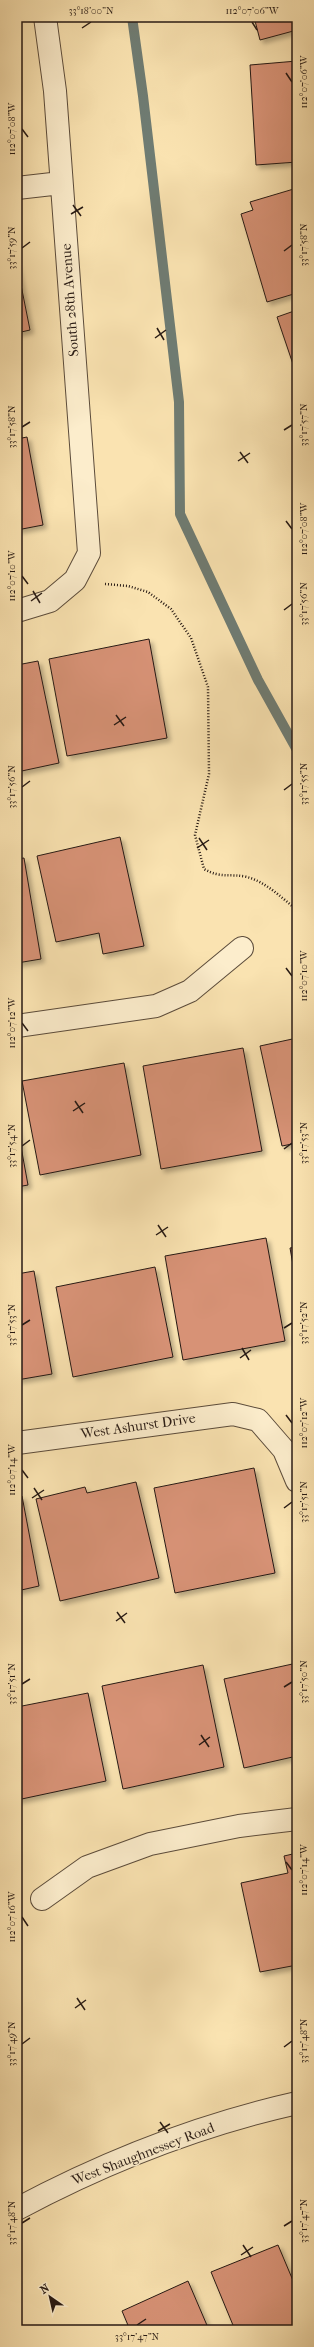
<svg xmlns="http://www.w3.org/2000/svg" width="314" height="2347" font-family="'IM FELL French Canon',serif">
<defs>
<filter id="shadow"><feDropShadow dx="3.5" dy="3.5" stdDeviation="2" flood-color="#0004"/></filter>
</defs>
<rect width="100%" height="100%" fill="#fae3b1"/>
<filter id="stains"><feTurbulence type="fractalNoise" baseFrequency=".005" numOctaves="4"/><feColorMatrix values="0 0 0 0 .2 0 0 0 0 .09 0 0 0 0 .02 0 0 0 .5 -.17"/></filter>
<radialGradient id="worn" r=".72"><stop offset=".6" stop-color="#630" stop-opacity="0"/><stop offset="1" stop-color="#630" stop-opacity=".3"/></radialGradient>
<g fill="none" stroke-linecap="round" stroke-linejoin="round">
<!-- stream -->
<path stroke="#6f7c73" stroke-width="10" d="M132 17 143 96 179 402 180 514 258 680 297 750"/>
</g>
<!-- building -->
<path fill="#d79276" stroke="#271a14" filter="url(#shadow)" d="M254 17H297V30L260 40Z
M297 61V162L256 165 250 65Z
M297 188V293L267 302 241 214 253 210 250 202Z
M17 265 30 330 17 333Z
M297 310V376L277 317Z
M27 437 43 525 17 530V439Z
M149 639 167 738 67 756 49 659Z
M38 661 59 763 17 772V665Z
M120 837 144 946 103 954 99 933 56 942 37 856Z
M24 858 41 959 17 963V859Z
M297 1038V1143L282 1146 260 1046Z
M243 1048 262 1151 161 1169 143 1066Z
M124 1063 141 1155 40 1175 22 1081Z
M17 1125 28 1185 17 1187Z
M266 1238 285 1341 183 1360 165 1256Z
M297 1247V1287L290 1248Z
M155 1267 173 1357 73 1377 56 1287Z
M34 1271 52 1374 17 1380V1274Z
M254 1468 275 1573 175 1593 154 1488Z
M136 1482 159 1578 60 1601 36 1499 85 1487 87 1493Z
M22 1496 39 1586 17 1591V1497Z
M297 1663V1756L244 1768 224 1679Z
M203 1665 224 1767 123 1789 102 1686Z
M88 1693 106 1781 17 1800V1707Z
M297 1853V1965L260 1972 241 1883 288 1873 284 1856Z
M278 2245 297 2290V2330H235L211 2272Z
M188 2281 209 2330H130L122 2311Z"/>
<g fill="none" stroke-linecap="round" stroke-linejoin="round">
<!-- minor casing -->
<g stroke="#5c4c3b" stroke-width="24">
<path id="minor" d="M17 188 61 183
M17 611 50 601 75 580 89 553 55 91 45 17
M17 1026 156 1006 190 991 242 948
M17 1443 233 1414 258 1420 284 1450 297 1481
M42 1899 87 1867 150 1844 239 1826 297 1819"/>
</g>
<!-- tertiary casing -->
<g stroke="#5c4c3b" stroke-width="24">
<path id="tertiary" d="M17 2209C105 2162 199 2125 297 2103"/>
</g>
<!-- path -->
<path stroke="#271a14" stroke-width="2.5" stroke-dasharray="1 2" stroke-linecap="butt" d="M105 584 128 586 148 592 171 609 191 638 208 687 209 774 195 835 204 869C222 879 230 873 247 877 266 882 282 898 297 910"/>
<!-- minor -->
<use href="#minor" stroke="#fcedcc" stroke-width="22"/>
<!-- tertiary -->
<use href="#tertiary" stroke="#fcedcc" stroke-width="22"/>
</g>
<!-- ticks -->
<path fill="none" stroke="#271a14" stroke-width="1.5" d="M252 22 257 30M82 28 91 22M286 73 292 82M22 129 28 137M73 205 81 216M71 214 83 207M22 248 30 242M284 251 292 245M157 328 164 340M155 338 166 330M22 427 30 422M284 430 292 425M240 452 248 463M238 461 250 453M286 521 292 529M22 576 28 584M33 591 40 603M31 601 42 593M284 610 292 604M116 715 124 726M114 725 126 717M22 787 30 781M284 790 292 784M199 838 207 850M197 848 209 840M286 968 292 976M22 1023 28 1031M75 1101 83 1113M73 1111 85 1103M22 1146 30 1140M284 1149 292 1143M158 1225 166 1237M156 1235 168 1227M22 1325 30 1320M284 1328 292 1323M242 1348 249 1360M240 1358 251 1350M286 1415 292 1423M22 1470 28 1478M34 1488 42 1500M32 1498 44 1490M284 1508 292 1502M117 1612 125 1623M116 1621 127 1613M22 1684 30 1679M284 1687 292 1682M201 1735 209 1747M199 1745 210 1737M286 1862 292 1870M22 1917 28 1926M77 1998 85 2010M75 2008 86 2000M22 2044 30 2038M284 2047 292 2041M160 2122 168 2133M158 2131 170 2124M22 2223 30 2218M284 2226 292 2221M243 2245 251 2257M241 2255 253 2247M137 2325 146 2319"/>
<g text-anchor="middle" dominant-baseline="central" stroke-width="3" stroke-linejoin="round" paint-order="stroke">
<!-- street labels -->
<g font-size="14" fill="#271a14" stroke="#fcedcc">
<text transform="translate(70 300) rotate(-94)">South 28th Avenue</text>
<text transform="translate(138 1426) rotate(-8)">West Ashurst Drive</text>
<text transform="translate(143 2154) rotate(-21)">West Shaughnessey Road</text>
</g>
</g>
<!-- margin -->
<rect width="314" height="2347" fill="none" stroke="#fae3b1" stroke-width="44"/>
<!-- north arrow -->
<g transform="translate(50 2297) rotate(326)" stroke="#fcedcc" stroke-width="3" paint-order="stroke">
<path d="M0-3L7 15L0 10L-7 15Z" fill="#271a14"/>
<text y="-6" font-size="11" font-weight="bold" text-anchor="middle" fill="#271a14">N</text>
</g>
<rect x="22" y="22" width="270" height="2303" fill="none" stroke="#271a14" stroke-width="1.5"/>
<g font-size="10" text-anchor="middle" fill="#271a14">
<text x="91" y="14">33°18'00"N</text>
<text x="252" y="14">112°07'06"W</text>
<text transform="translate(303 82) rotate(-90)" y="4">112°07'06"W</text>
<text transform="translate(11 129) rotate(-90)" y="4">112°07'08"W</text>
<text transform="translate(303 245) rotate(-90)" y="4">33°17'58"N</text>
<text transform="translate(11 248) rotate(-90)" y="4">33°17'59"N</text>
<text transform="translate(303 425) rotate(-90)" y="4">33°17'57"N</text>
<text transform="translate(11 427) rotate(-90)" y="4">33°17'58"N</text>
<text transform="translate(303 529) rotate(-90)" y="4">112°07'08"W</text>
<text transform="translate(11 576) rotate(-90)" y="4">112°07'10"W</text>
<text transform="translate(303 604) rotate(-90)" y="4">33°17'56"N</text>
<text transform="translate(303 784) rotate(-90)" y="4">33°17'55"N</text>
<text transform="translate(11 787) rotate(-90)" y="4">33°17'56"N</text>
<text transform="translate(303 976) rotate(-90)" y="4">112°07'10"W</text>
<text transform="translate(11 1023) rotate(-90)" y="4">112°07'12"W</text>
<text transform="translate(303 1143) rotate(-90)" y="4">33°17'53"N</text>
<text transform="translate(11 1146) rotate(-90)" y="4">33°17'54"N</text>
<text transform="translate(303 1323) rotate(-90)" y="4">33°17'52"N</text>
<text transform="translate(11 1325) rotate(-90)" y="4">33°17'53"N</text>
<text transform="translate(303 1423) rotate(-90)" y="4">112°07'12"W</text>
<text transform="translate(11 1470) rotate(-90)" y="4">112°07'14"W</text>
<text transform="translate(303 1502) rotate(-90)" y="4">33°17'51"N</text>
<text transform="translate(303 1682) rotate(-90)" y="4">33°17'50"N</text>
<text transform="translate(11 1684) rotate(-90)" y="4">33°17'51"N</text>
<text transform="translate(303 1870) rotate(-90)" y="4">112°07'14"W</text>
<text transform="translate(11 1917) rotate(-90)" y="4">112°07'16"W</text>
<text transform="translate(303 2041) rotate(-90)" y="4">33°17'48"N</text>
<text transform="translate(11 2044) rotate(-90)" y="4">33°17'49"N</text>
<text transform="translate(303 2221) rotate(-90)" y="4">33°17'47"N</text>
<text transform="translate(11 2223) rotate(-90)" y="4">33°17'48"N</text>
<text x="137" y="2340">33°17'47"N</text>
</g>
<rect width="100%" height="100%" filter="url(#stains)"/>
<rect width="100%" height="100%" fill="url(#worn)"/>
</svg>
